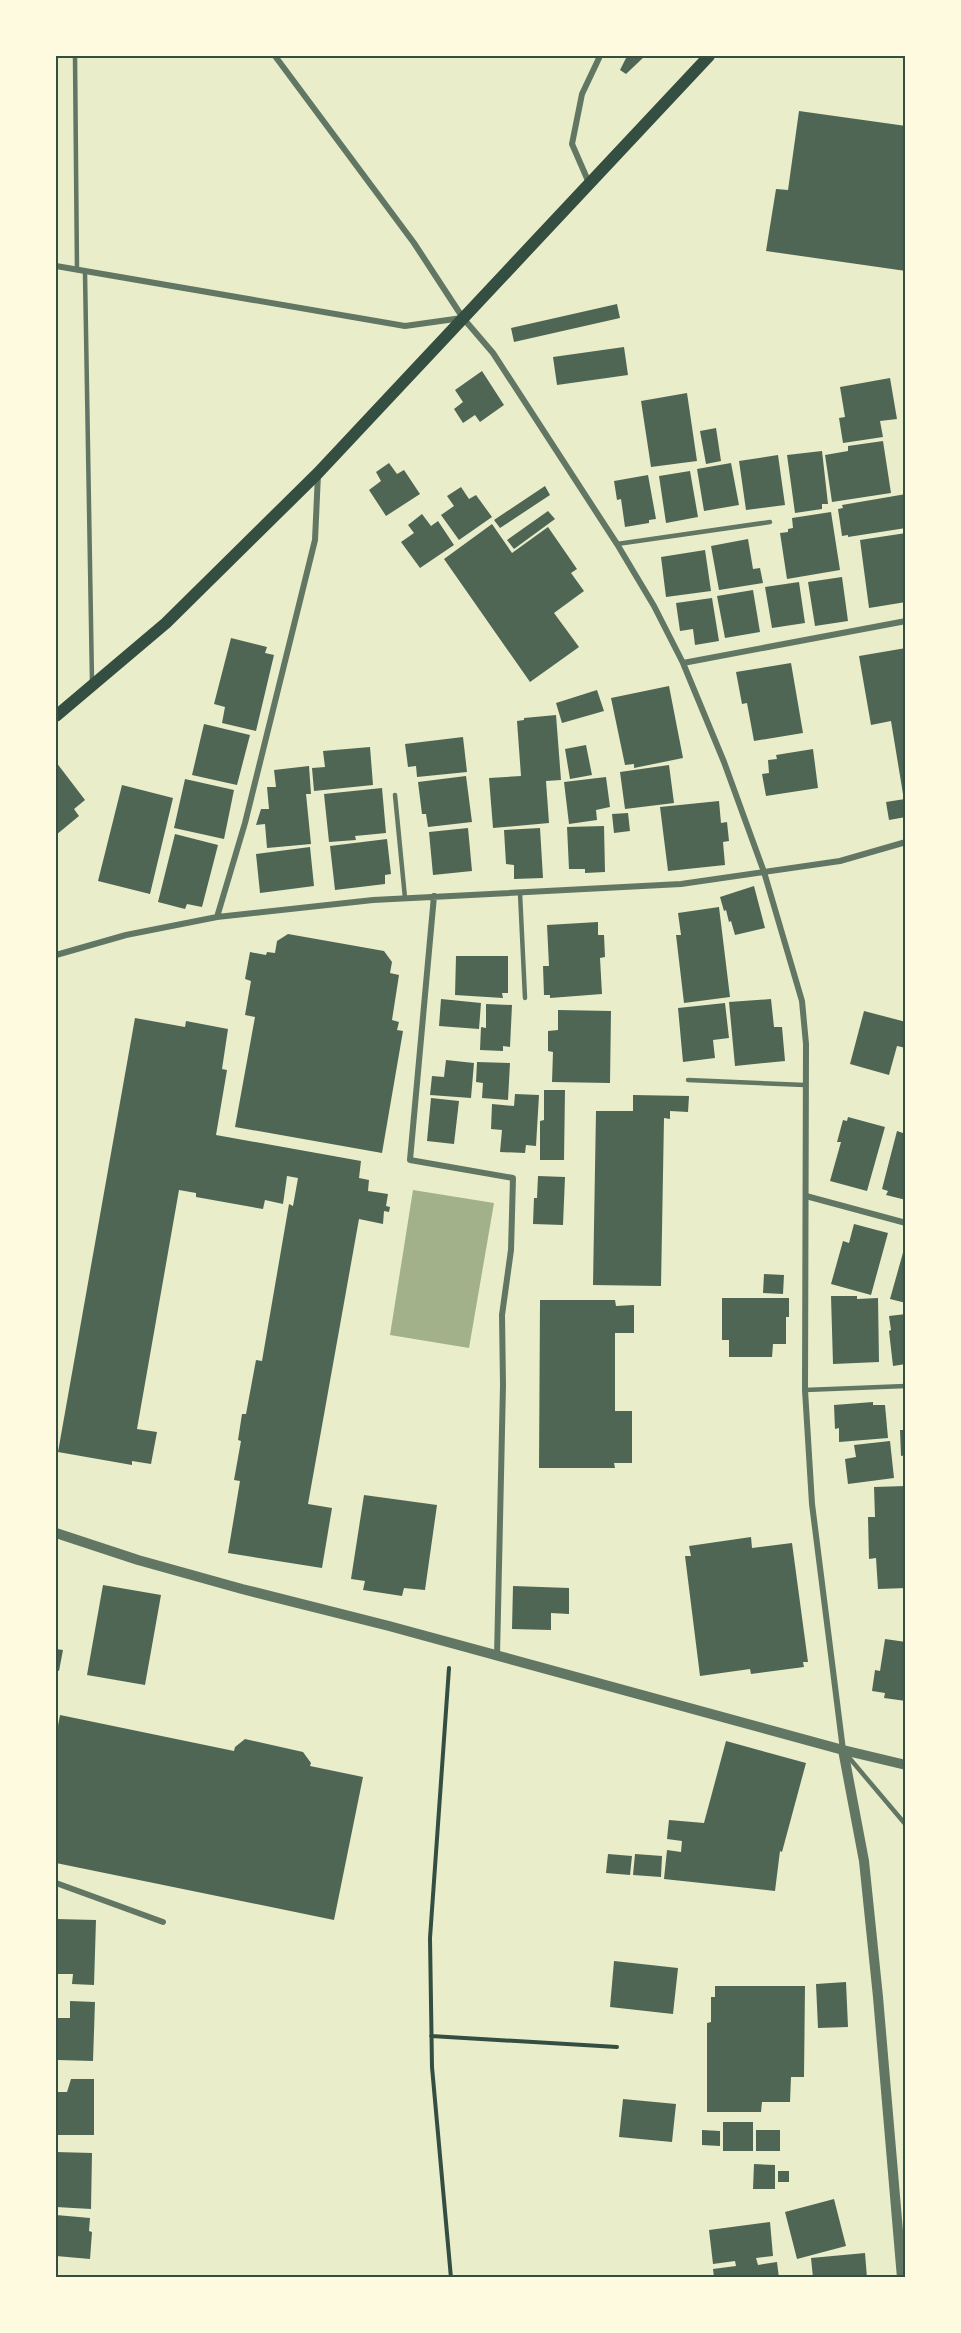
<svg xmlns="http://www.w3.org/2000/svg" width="961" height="2333" font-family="'Libre Baskerville',serif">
<rect width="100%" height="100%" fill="#e9edc9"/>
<!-- water -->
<path fill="#a3b18a" d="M413 1190 494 1203 469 1348 390 1335Z"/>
<!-- building -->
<path fill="#4f6655" d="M627 56H645L626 74 620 70Z
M799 111 906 126V271L766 251 776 189 788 190Z
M617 304 620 318 514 342 511 328Z
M624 347 628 375 557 385 553 357Z
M482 371 504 405 480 422 475 415 463 423 454 409 463 402 455 390Z
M890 378 897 419 880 421 883 437 843 443 839 418 845 417 840 387Z
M687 393 697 461 651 467 641 401Z
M716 428 721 461 706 464 700 431Z
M883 441 891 493 832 502 825 455 848 451V446Z
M822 451 828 504H822V509L795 513 787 455Z
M778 455 785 505 746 510 739 461Z
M389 463 397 474 404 470 420 494 386 516 369 490 381 481 376 472Z
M731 463 739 505 704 511 697 469Z
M690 471 698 517 666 523 659 476Z
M648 475 656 519 649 520V523L625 527 621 499 617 500 614 481Z
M545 486 550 495 500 528 494 520Z
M461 487 469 499 476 495 492 517 459 540 441 515 454 506 447 496Z
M906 494V528L848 537V535L842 536 838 509 843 508 842 505Z
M548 511 555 519 514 549 507 540Z
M831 512 840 570 787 579 780 533 788 532V529L793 528 792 518Z
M422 514 431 526 438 521 454 545 420 568 401 542 414 533 408 525Z
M492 524 512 553 548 527 577 569 571 573 584 591 554 613 579 647 530 682 444 559Z
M906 533V602L869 608 860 540Z
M748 539 753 569 760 568 763 583 719 590 711 546Z
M705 550 711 591 666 597 661 557Z
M842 577 848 621 815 626 808 582Z
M799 582 805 623 772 628 765 587Z
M753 590 760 632 725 638 717 596Z
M712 598 719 641 695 645 693 629 680 631 676 603Z
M231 638 267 647 265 653 274 655 256 731 222 723 225 707 214 704Z
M906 648V793L903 794 891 721 871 725 859 656Z
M791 663 803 733 754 741 747 703 742 704 736 672Z
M669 686 683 758 634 768V764L625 765 611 698Z
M597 690 604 711 562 723 556 703Z
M556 715 561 780 546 781 549 823 493 828 489 778 521 776 517 721 524 720V718Z
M204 724 250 735 237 785 192 775Z
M463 737 467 772 417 777 416 766 408 767 405 744Z
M586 745 592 775 570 779 565 749Z
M370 747 373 785 314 791 312 768 325 767 323 751Z
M813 749 818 788 766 796 762 774 769 773 768 760 777 759 776 755Z
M56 762 85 800 74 809 79 816 56 835Z
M669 765 674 803 625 809 620 772Z
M309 766 311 794H306L311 844 267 848 265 824 256 825 261 809H269L267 787H276L274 770Z
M466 776 472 822 428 827 426 814H422L418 782Z
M606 777 610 807 596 810 597 820 569 824 564 782Z
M185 779 234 790 224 839 174 828Z
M122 785 173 798 150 894 98 881Z
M382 788 386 833 355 836 356 840 329 842 324 794Z
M905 799 906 817 889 820 886 802Z
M719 801 721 823 727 822 729 841 723 842 725 865 668 871 660 807Z
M628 813 630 831 614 833 612 814Z
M604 826 605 872 585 873V869H569L567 827Z
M468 828 472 871 433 875 429 832Z
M540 828 543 878 514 879V865L506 864 504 830Z
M175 834 218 845 202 907 187 904 185 909 158 902Z
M387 839 391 874 385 875V884L335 890 330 846Z
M310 847 314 886 260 893 256 854Z
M754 886 765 928 735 935 731 921 729 922 726 910 724 911 720 897Z
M719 907 730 997 684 1003 676 935H681L678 913Z
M598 922V935H604L605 957 600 958 602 994 550 998V995H544L543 966H549L547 925Z
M288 934 384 951 392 962 390 973 399 975 392 1020 399 1022 397 1030 403 1031 382 1153 235 1127 255 1017 245 1015 251 981 245 979 250 952 266 955 267 952 275 953 277 941Z
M456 956H508V993H502L503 998 455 995Z
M441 999 481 1003 479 1029 439 1026Z
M771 999 774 1027H782L785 1061 735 1066 729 1002Z
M725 1003 729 1038 713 1040 715 1058 683 1062 678 1008Z
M486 1004 512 1005 510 1047 503 1046V1051L480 1050 481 1027 486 1028Z
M558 1010 611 1011 610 1083 552 1082 553 1052 548 1051V1031L558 1030Z
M864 1011 906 1022V1048L897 1046 889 1075 850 1064Z
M135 1018 185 1027 186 1021 228 1029 222 1069 227 1070 216 1135 361 1161 359 1178 369 1180 368 1191 388 1194 386 1206 390 1207 389 1212 384 1211 383 1224 359 1219 308 1504 332 1508 322 1568 228 1553 240 1481 234 1480 241 1441 238 1440 242 1414H246L256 1360 262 1361 289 1204 293 1206 298 1178 287 1176 283 1204 265 1200 263 1209 196 1197V1193L179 1190 137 1429 157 1432 151 1464 132 1461V1465L58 1452Z
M446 1060 474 1063 471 1098 430 1095 432 1076 444 1077Z
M477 1062 510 1063 508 1100 482 1098 483 1083 476 1082Z
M544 1090H565L564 1160H540V1121L544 1120Z
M515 1094 539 1095 536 1146 526 1145 525 1153 500 1152 502 1130 491 1129 492 1104 514 1106Z
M633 1095 689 1096 688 1112 670 1111V1119L664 1118 661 1286 593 1285 596 1111H633Z
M431 1098 459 1101 454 1144 427 1141Z
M848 1117 885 1127 867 1191 830 1181 841 1142H837L843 1120 847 1121Z
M897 1131 906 1134V1200L886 1195 888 1191 882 1189Z
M538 1176 565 1177 563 1225 533 1224 534 1198H537Z
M854 1224 888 1233 871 1295 831 1284 843 1241 849 1243Z
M906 1242V1303L890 1299Z
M764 1274 784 1275 783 1294 763 1293Z
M831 1296H857V1299L878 1298 879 1362 833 1364Z
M722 1298H789V1317H786V1344H773L772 1357H729V1340H722Z
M540 1300H615L616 1306 634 1305V1333H615V1411H632V1463H614L615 1468H539Z
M906 1314V1364L893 1366 889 1331 891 1330 889 1316Z
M873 1402V1405H885L888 1438 839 1442V1428L835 1429 834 1405Z
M900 1430H906V1455L901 1456Z
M890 1441 894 1478 848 1484 845 1459 856 1457 854 1445Z
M906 1486V1588L878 1589 876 1558 869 1559 868 1517H875L874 1487Z
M364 1495 437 1505 425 1590 404 1588 402 1596 363 1590 365 1581 351 1579Z
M751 1537 752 1548 792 1543 808 1662H803L804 1667 751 1674 750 1669 700 1676 685 1556H691L689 1546Z
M103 1585 161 1595 145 1685 87 1675Z
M513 1586 569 1588V1614L551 1613V1630L512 1629Z
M885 1639 906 1642V1701L884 1698 885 1693 872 1691 875 1670 880 1671Z
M56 1649 63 1650 59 1671 56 1670Z
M60 1715 234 1751 235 1747 245 1739 303 1752 311 1763 310 1766 363 1777 334 1920 56 1863V1736Z
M726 1741 806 1763 782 1852 780 1851 775 1891 664 1879 667 1850 681 1852 682 1841 667 1839 669 1820 704 1823Z
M608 1854 632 1856 630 1875 606 1873Z
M635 1854 662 1856 661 1877 633 1875Z
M56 1919 96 1920 94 1985 72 1984 73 1974H56Z
M614 1961 678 1968 673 2014 610 2007Z
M846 1982 848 2027 818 2028 816 1984Z
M715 1986H805L804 2077H791L790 2102H762L761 2112H707V2023L711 2022V1997H715Z
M70 2001 95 2002 93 2061 58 2060V2050H56V2018H70Z
M71 2079H94V2135H56V2092H67Z
M623 2099 676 2104 672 2142 619 2137Z
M723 2122H753V2151H723Z
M702 2130 720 2131V2146L702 2145Z
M756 2130H780V2151H756Z
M56 2152 92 2153 91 2209 56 2207Z
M754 2164 775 2165V2189H753Z
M778 2171H789V2182H778Z
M834 2199 846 2246 797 2259 785 2212Z
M56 2215 90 2218 89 2231 92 2232 90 2259 56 2256Z
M770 2222 773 2256 756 2258 758 2265 777 2262 779 2278H714L713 2269 736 2266 735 2261 713 2264 709 2230Z
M865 2253 867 2278H813L811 2258Z"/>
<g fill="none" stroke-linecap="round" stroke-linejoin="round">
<!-- path -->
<path stroke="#344e41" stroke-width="4" d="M449 1668 430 1938 432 2067 451 2278
M431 2036 617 2047"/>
<!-- service -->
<path stroke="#617663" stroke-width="4.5" d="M75 56 77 270
M85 273 92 681
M617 544 770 522
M395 795 405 898
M520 893 525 998
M688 1080 805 1085
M805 1390 906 1386
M846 1754 906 1825"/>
<!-- minor -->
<path stroke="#617663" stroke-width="6" d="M275 56 414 243 463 318 493 353 617 544 654 606 683 663 724 762 764 872 802 1001 806 1044 805 1390 812 1504 843 1750
M589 183 572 144 582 94 600 56
M56 266 405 326 462 318
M683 663 906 621
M434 896 410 1160 513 1178 511 1250 502 1315 503 1385 497 1656
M217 917 245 823 315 540 318 474
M56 955 126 935 217 917 373 900 681 884 840 861 906 842
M806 1196 906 1223
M56 1883 163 1922"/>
<!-- tertiary -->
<path stroke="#617663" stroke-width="10" d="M56 1533 138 1560 242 1589 389 1626 843 1750 906 1765
M843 1750 864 1861 878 1997 902 2278"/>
<!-- secondary -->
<path stroke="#344e41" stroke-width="12" d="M56 716 166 623 318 473 709 56"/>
</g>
<!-- border -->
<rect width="961" height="2333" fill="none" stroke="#fefae0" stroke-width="114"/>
<rect x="57" y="57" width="847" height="2219" fill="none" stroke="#344e41" stroke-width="2"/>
</svg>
